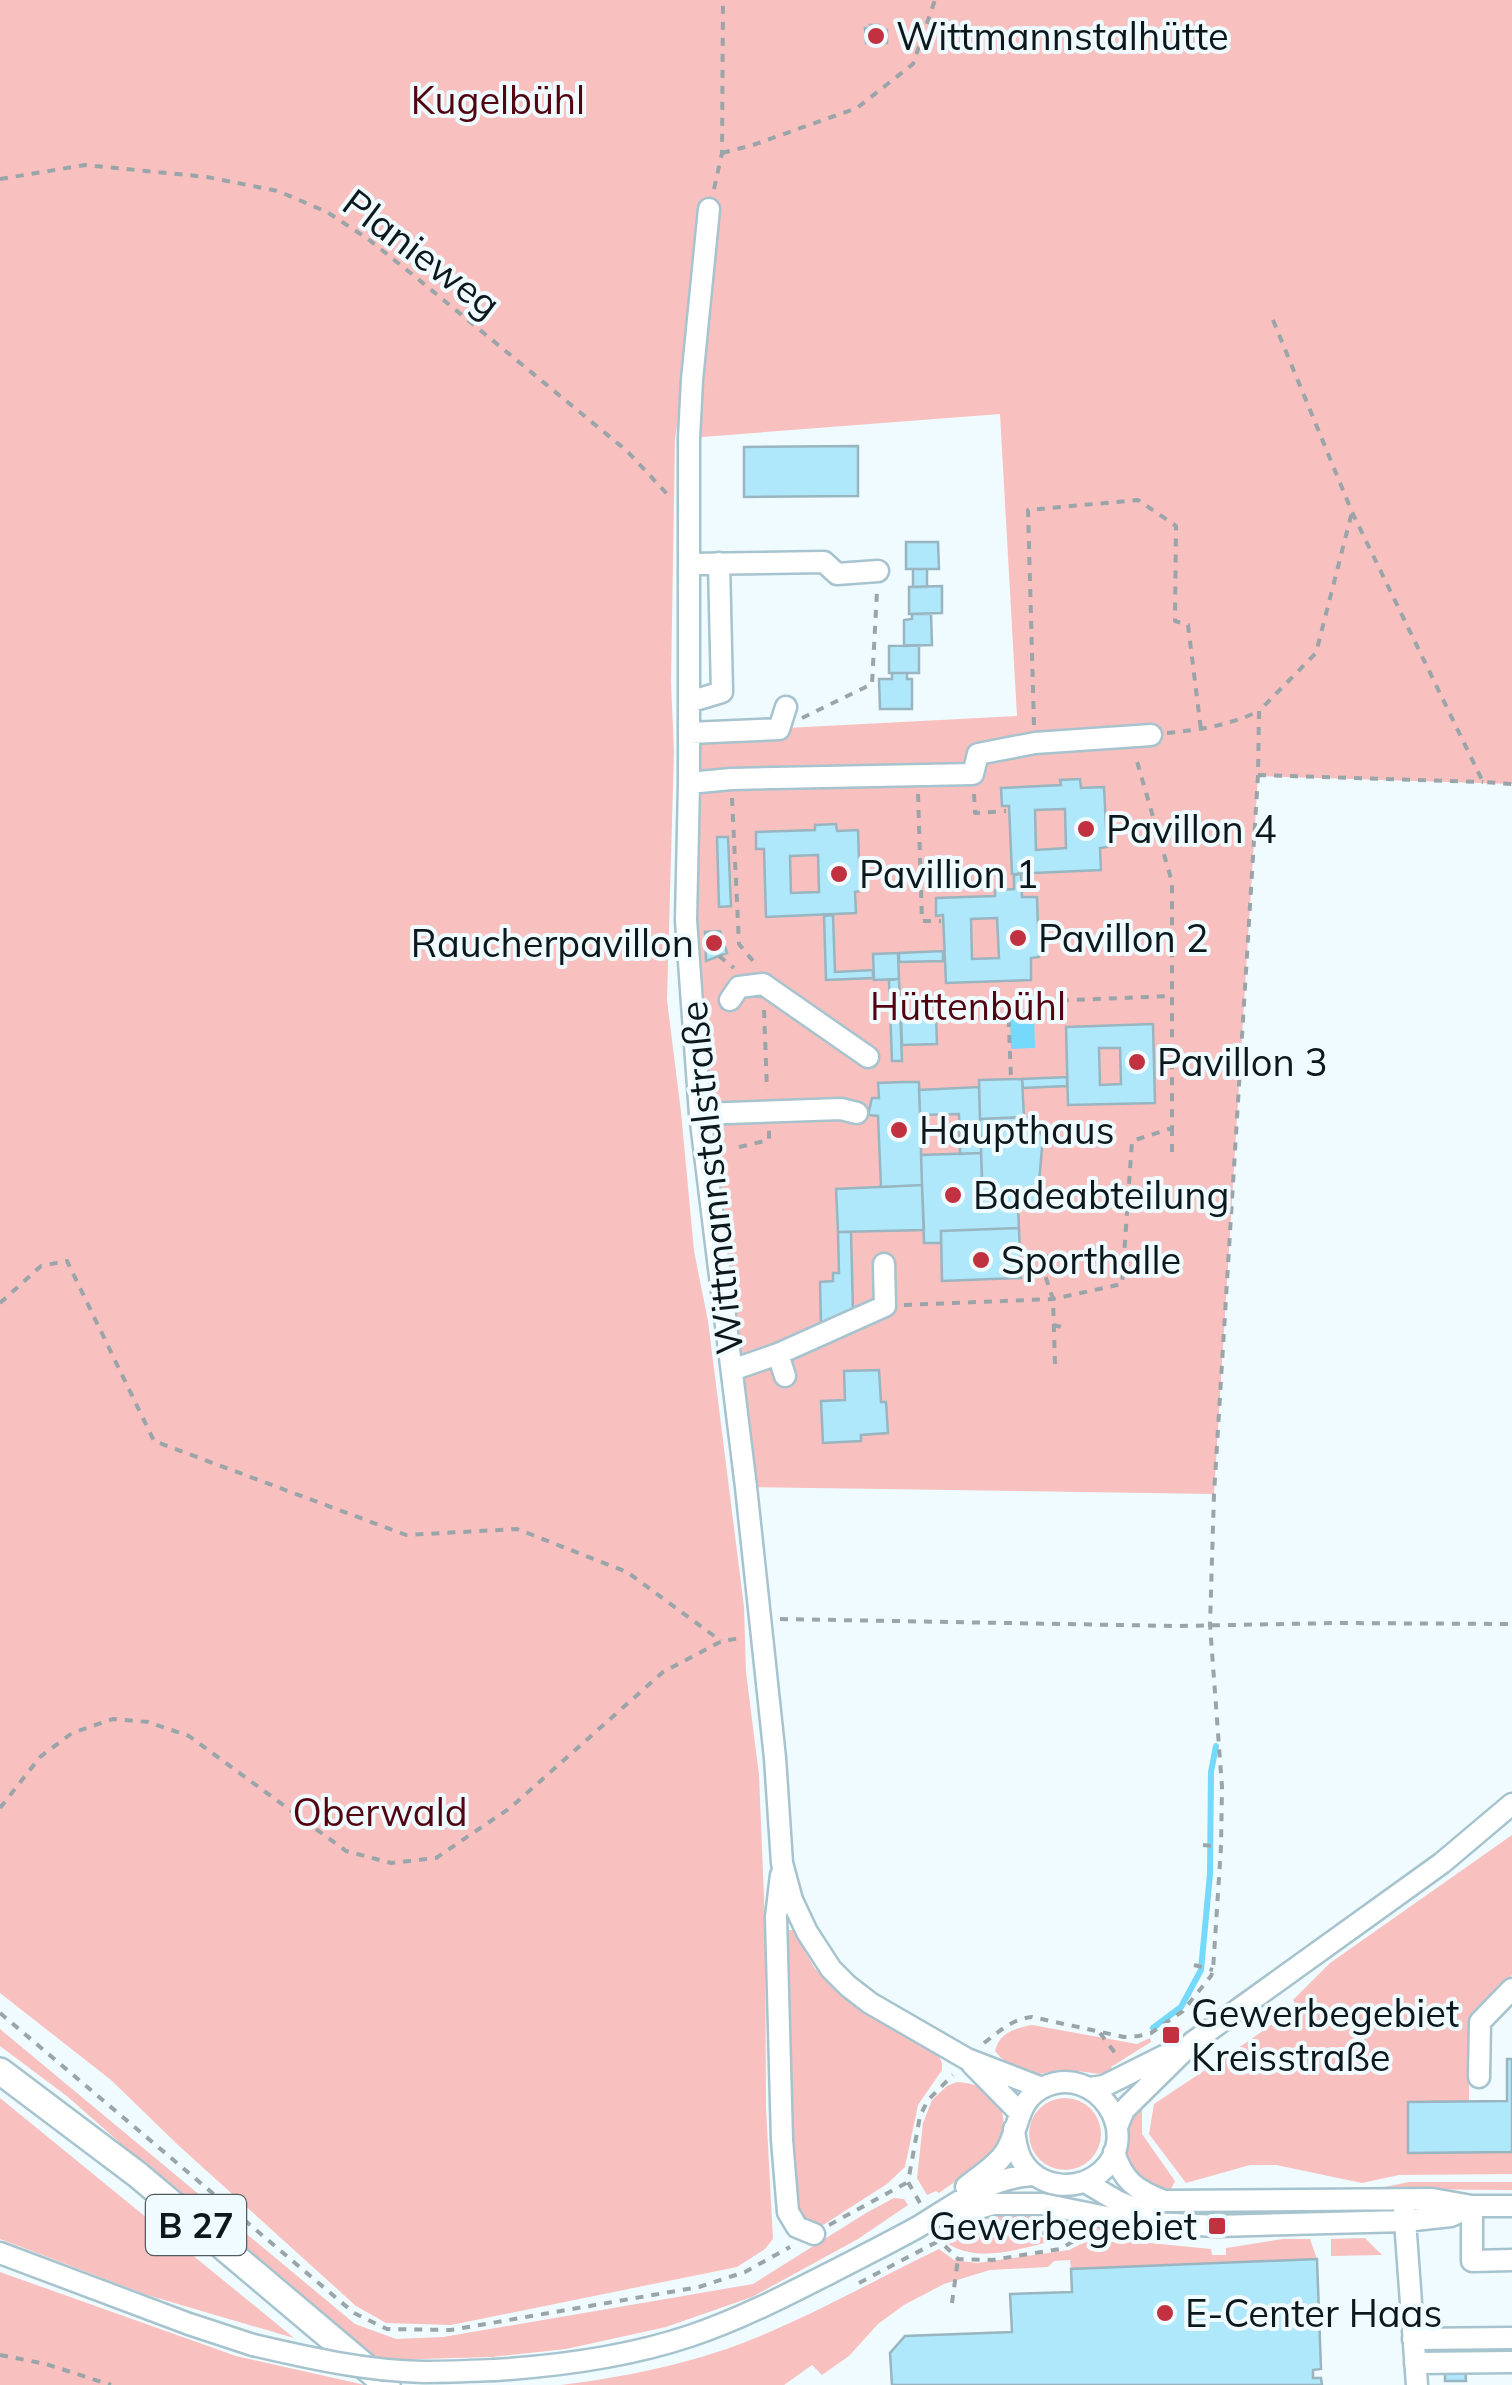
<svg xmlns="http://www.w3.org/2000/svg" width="1512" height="2385" font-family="Mulish,sans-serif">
<rect width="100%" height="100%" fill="#effbff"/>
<!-- green -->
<path fill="#f8c1bf" d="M0 0H1512V784L1258 776 1214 1494 746 1487 691 1001 689 733 1017 716 1000 414 689 438 706 234 675 439 671 683 674 751 667 1000 681 1112 694 1251 708 1321 744 1607 746 1672 759 1775 765 1922 766 2108 773 2239 765 2249 737 2267 451 2325 386 2323 356 2306 178 2145 111 2080 0 1993Z
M1512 1835V1975L1469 2019V2101L1408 2103V2153L1512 2152V2174L1399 2175 1362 2183 1276 2165H1250L1186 2183 1149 2134 1154 2104 1250 2040 1297 2006 1293 2000 1330 1963Z
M784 1930H793L815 1969 862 2009 938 2054 942 2063V2070L918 2105 905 2167 887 2184 820 2227 808 2225 795 2206 792 2188Z
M1032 2025 1137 2044 1150 2038 1151 2042 1111 2067 1114 2073C1096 2076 1081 2070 1064 2070 1055 2070 1047 2073 1039 2074 1022 2075 1005 2064 995 2051 999 2033 1015 2028 1032 2025Z
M0 2029 355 2324 396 2339 443 2337 753 2284 866 2213 894 2198 904 2199 908 2205 858 2239 752 2297 666 2327 566 2349 492 2357 385 2360 346 2342 68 2097 0 2046Z
M957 2082C973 2083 990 2088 998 2103 1021 2146 968 2172 939 2193L936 2191 927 2195 917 2178 923 2123 932 2100 947 2086Z
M1029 2134a36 36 0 1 1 72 0a36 36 0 1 1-72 0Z
M0 2098 294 2338 147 2295 0 2239Z
M1138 2104 1142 2110V2134L1175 2181 1170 2191C1124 2182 1116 2141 1138 2104Z
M1409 2182H1512V2190L1375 2189Z
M1007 2211 1036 2212 1127 2228 1125 2233 974 2218Z
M971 2230 1060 2239C1025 2247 979 2265 947 2243Z
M1365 2238 1382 2255 1331 2256V2239Z
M1283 2239H1310L1317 2259 1071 2269 1070 2260 1054 2261 1048 2267 990 2270 944 2284 904 2305 878 2324 849 2356 822 2375 812 2365 784 2385H561C631 2376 700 2362 765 2334 824 2309 881 2277 939 2249L954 2260 977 2263 1069 2250 1085 2242H1140L1211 2249 1212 2255H1226V2248Z
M0 2272 236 2356 365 2385H0Z"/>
<!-- water -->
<path fill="#74d9fa" d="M1034 1011 1035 1048 1011 1049 1010 1012Z"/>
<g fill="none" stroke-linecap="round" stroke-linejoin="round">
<!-- stream -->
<path stroke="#74d9fa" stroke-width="6" d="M1153 2028 1181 2007 1201 1970 1210 1874 1211 1772 1216 1746"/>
</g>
<!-- building -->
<path fill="#afe7fb" stroke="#99b5c0" stroke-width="2.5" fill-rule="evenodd" d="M870 25H879V30H887V43H866L865 28H871Z
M858 446V496L744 497V447Z
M906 542H938L939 569H906Z
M913 569H927V587H913Z
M942 586V613L909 614V587Z
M912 614H931L932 645 904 646V620L912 619Z
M919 645V673H889V646Z
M892 673H907V679H912V709H880L879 679H892Z
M1080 779 1081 788 1104 787 1107 847 1100 848 1101 870 1012 874 1009 806H1002L1001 788 1061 785 1060 780ZM1065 809 1066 848 1036 850 1035 810Z
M836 824 837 831 858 830 860 891 855 892 856 913 766 917 764 849H756V832L815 830V825ZM818 855 819 892 791 893 790 856Z
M717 837H728L731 906 719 907Z
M1021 874 1022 897H1037L1039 957 1031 958V980L946 983 943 915 936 916V898L995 896V890L1014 889V875ZM997 918 999 958 972 959 971 919Z
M833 915 835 972 873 970V978L826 980 824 916Z
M720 931 727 953 706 961 705 932Z
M943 951V961L899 962V953Z
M898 953 899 979 874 980 873 954Z
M899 979 902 1061H892L889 980Z
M936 1015 937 1044 902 1045 901 1017Z
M1153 1024 1155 1103 1068 1105 1066 1027ZM1099 1048H1120L1121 1084 1100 1085Z
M1067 1077V1086L1023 1088 1022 1079Z
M1022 1079 1024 1117 980 1119 979 1080Z
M903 1082H919L922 1185 881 1187 878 1116 868 1115 872 1098H879L878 1083Z
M979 1087 981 1153 960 1154 959 1114 920 1115 919 1090Z
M1031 1117 1043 1137 1037 1205 983 1207 980 1119Z
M981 1153 983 1207 1018 1206 1019 1228 941 1231V1243H924L921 1155Z
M922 1185 924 1230 838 1232 836 1189Z
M1019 1228 1021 1278 942 1281 941 1231Z
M838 1232H851L853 1312 821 1325 820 1282 833 1281V1273H839Z
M879 1370 881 1402H886L888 1433 861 1435V1441L823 1443 821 1401 845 1400 844 1371Z
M1507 2059H1512V2152L1408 2153V2102L1507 2101Z
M1317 2259 1321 2369 1313 2370V2378H1321L1322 2385H892L890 2353 905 2336 1012 2332 1010 2294 1072 2292 1071 2269Z
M1465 2367 1466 2381H1445V2368Z"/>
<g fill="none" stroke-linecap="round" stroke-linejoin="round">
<!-- minor casing -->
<g stroke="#a6c3ce" stroke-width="25">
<path id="minor" d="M709 209 692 380 689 438V783L686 920 700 1114 746 1487 775 1758 782 1863 792 1900 807 1932 831 1969 848 1986 870 2003 967 2059 1042 2088
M690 564 824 562 837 574 878 571
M689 702 722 692 719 563
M689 733 779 729 786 707
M689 783 731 779 973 774 978 754 1035 743 1151 735
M730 1000 739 987 763 984 868 1057
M700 1114 841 1109 857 1113
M778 1354 785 1376
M732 1370 778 1354 885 1306 884 1264
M781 1875 776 1917 782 2140 788 2212 797 2227 814 2234
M972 2064 1019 2112
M1479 2077 1480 2022 1512 1989
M1090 2088 1104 2086 1174 2051
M1117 2127 1124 2110 1193 2042 1442 1863 1512 1804
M1114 2152C1123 2181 1136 2190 1164 2201L1432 2199 1472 2206H1512
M1085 2182 1119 2202 1150 2214
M966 2187C979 2176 997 2166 1006 2151 1020 2128 1016 2100 1044 2087 1096 2063 1144 2134 1101 2172 1076 2193 1037 2188 1021 2159 1016 2149 1015 2140 1014 2129
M1472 2206V2261L1512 2260
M1404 2207 1417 2385
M953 2215 993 2204H1042L1131 2222 1217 2226 1405 2221 1451 2216 1472 2206
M0 2253 189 2324 253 2345
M1413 2339 1512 2338
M1415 2363 1512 2362
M495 2370C558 2366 630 2356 690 2336 738 2320 785 2296 830 2273 859 2258 889 2243 918 2227 955 2205 990 2176 1035 2175"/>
</g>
<!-- major casing -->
<g stroke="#a6c3ce" stroke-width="30">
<path id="major" d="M0 2071 138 2175 387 2385"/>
</g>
<!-- path -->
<path stroke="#9aa5a9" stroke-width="4" stroke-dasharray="8 8" stroke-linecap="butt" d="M722 153 753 145 857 108 913 64 935 0
M0 179 85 165 207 177 278 191 327 212 368 239 418 279 627 451 669 496
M714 189 722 153 723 0
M1273 320 1352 512 1483 782 1512 784
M802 718 872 684 877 591
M1034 725 1028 510 1138 500 1176 526 1175 621 1188 625 1201 730
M1167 733C1200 730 1230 725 1259 711
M1258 775 1483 782
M918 794 922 921H941
M974 794 975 813 1006 811
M732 798 739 944 758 967
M719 956 734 968
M1008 1003 1011 1079
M901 1007 1171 996
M764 1010 767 1090
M1172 1128V1157
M739 1147 769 1140V1130
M0 1303 41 1266 67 1261 154 1441 406 1535 517 1529 627 1572 721 1641
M904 1305 1053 1299 1122 1284 1132 1141 1172 1128V882L1136 758
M1053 1325 1067 1328
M1055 1364 1053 1299 1039 1257 1060 1255
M780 1619 1176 1626 1336 1623 1512 1624
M0 1808 40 1757 72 1733 113 1719 148 1722 189 1736 346 1851 391 1863 436 1858 510 1808 663 1672 722 1641 742 1638
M1203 1845 1221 1847
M1194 1965 1213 1970
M0 2013 354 2313 387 2329 451 2330 699 2287 745 2272 790 2247
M1100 2033 1118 2057
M984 2043C1000 2031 1012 2019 1032 2017L1124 2037 1139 2036 1151 2033 1183 2011 1211 1976 1213 1970 1221 1847 1222 1787 1210 1625 1214 1494 1258 775 1259 711 1316 653 1352 512
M920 2203 908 2182 920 2116 928 2100 953 2075
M829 2225 908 2182
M995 2226 1079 2238
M945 2246 958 2259 992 2260 1060 2249 1079 2238
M859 2283 948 2236
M952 2303 958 2259
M0 2355 46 2364 111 2385"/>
<!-- minor -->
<use href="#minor" stroke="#fff" stroke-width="20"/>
<!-- major -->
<use href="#major" stroke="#fff" stroke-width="25"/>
<!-- minor-bridge casing -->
<g stroke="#a6c3ce" stroke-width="25" stroke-linecap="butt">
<path id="minor-bridge" d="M253 2345C309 2358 366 2371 424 2372 448 2372 471 2371 495 2370"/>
</g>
<!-- minor-bridge -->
<use href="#minor-bridge" stroke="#fff" stroke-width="20"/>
</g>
<!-- markers -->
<g fill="#c2313f" stroke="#effbff" stroke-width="4">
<circle cx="876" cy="36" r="10"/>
<circle cx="1086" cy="829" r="10"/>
<circle cx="839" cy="874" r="10"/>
<circle cx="1018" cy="938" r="10"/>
<circle cx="714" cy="943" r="10"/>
<circle cx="1137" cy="1062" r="10"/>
<circle cx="899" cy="1130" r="10"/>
<circle cx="953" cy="1195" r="10"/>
<circle cx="981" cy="1260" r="10"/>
<rect x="1161" y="2025" width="20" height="20" rx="5"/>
<rect x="1207" y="2216" width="20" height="20" rx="5"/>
<circle cx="1165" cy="2313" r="10"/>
</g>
<g text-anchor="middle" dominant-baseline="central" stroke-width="8" stroke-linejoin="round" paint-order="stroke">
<!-- shield labels -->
<rect fill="#effbff" stroke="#515c60" stroke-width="2.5" x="146" y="2195" width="100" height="60" rx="8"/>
<g font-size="35" font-weight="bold" fill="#0d181c">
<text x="196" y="2225">B 27</text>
</g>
<!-- poi labels -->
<g font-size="38" fill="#0d181c" stroke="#effbff" text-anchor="start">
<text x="896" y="36">Wittmannstalhütte</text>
<text x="1106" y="829">Pavillon 4</text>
<text x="859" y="874">Pavillion 1</text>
<text x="1038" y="938">Pavillon 2</text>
<text x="694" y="943" text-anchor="end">Raucherpavillon</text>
<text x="1157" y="1062">Pavillon 3</text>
<text x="919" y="1130">Haupthaus</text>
<text x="973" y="1195">Badeabteilung</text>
<text x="1001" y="1260">Sporthalle</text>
<text x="1191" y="2013">Gewerbegebiet<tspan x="1191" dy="44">Kreisstraße</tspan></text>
<text x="1197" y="2226" text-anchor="end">Gewerbegebiet</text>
<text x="1185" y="2313">E-Center Haas</text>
</g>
<!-- park labels -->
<g font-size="38" fill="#520410" stroke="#effbff">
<text x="498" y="100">Kugelbühl</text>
<text x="968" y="1006">Hüttenbühl</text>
<text x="380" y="1812">Oberwald</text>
</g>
<!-- street labels -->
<g font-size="38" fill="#0d181c" stroke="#effbff">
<text transform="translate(422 253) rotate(37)">Planieweg</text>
<text transform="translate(711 1178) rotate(-96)">Wittmannstalstraße</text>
</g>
</g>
</svg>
